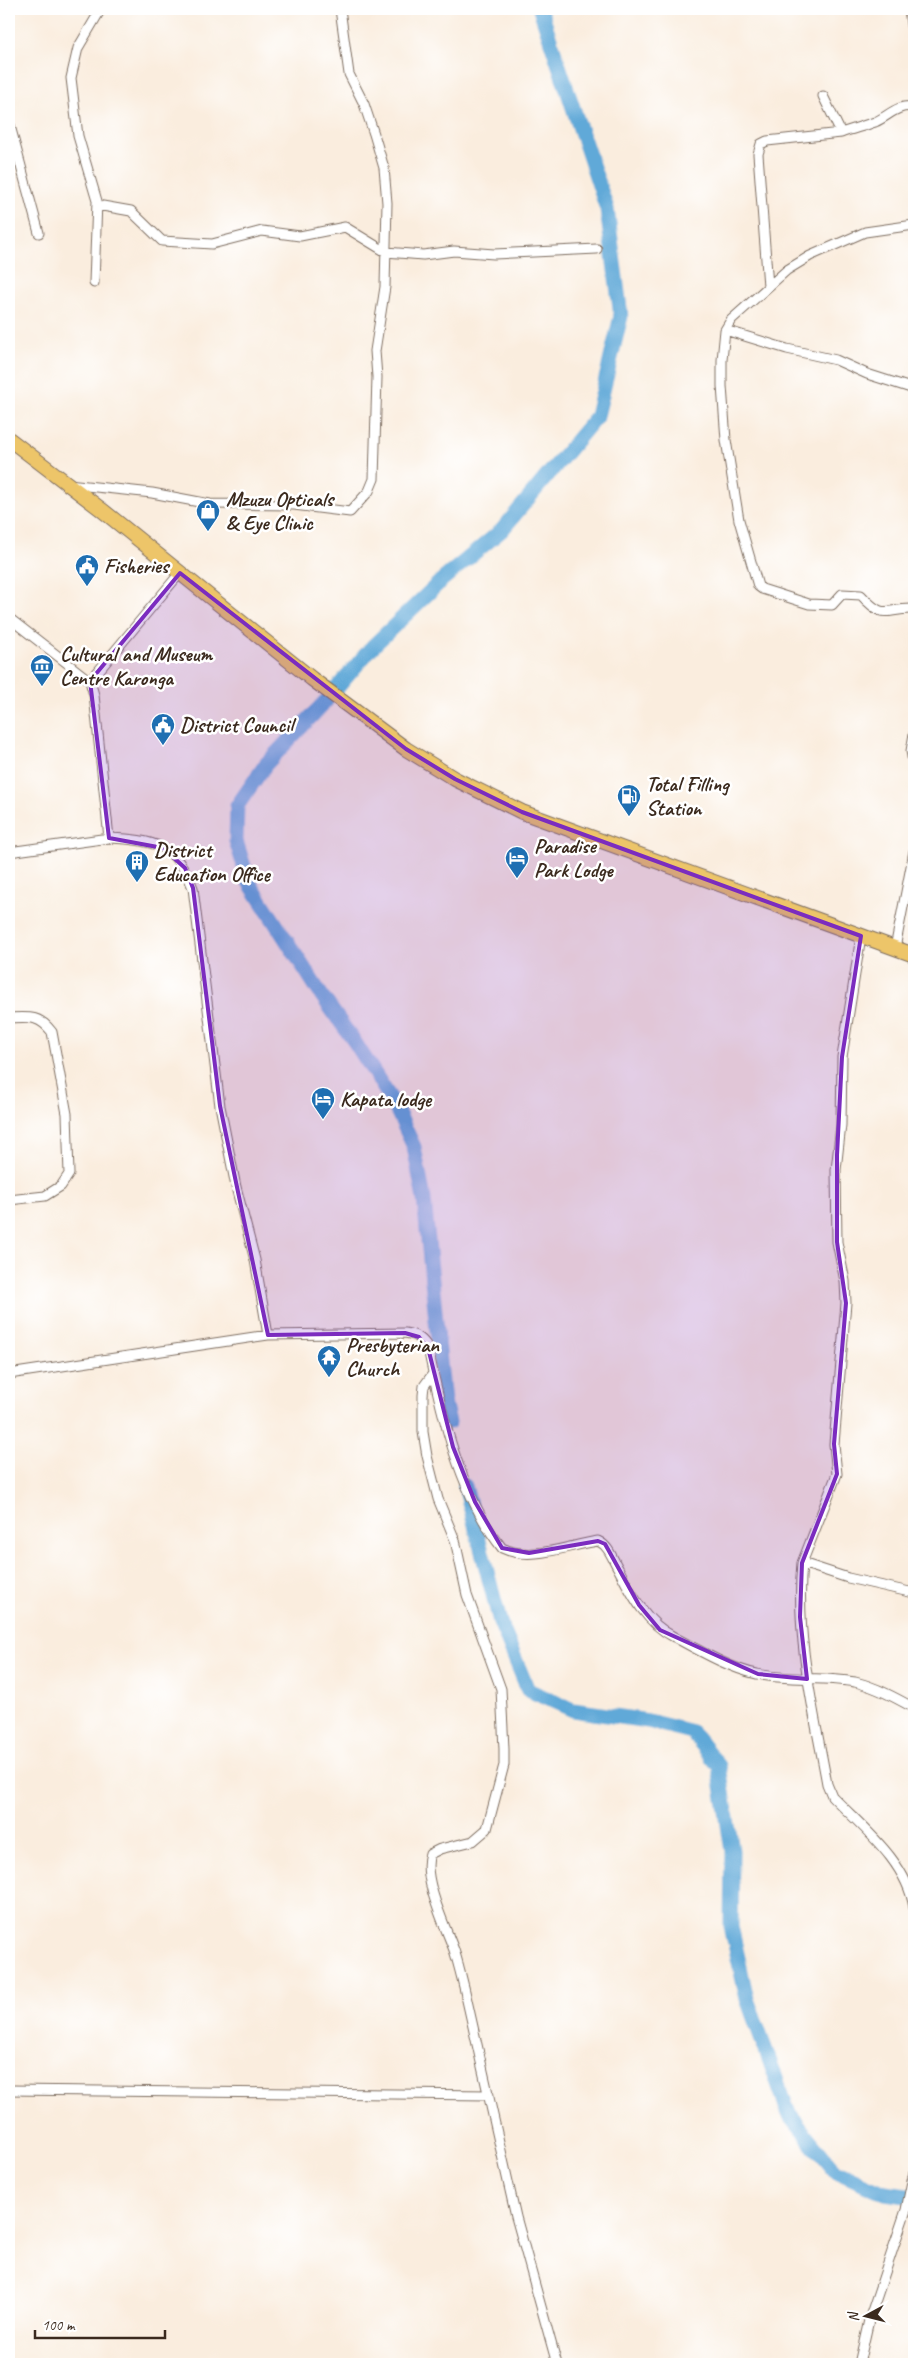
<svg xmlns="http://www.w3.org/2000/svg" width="923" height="2373" font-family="Caveat,sans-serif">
<rect width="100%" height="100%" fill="#fff"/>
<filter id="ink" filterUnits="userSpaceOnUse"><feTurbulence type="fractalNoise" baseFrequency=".02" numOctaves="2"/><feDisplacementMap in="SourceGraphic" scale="10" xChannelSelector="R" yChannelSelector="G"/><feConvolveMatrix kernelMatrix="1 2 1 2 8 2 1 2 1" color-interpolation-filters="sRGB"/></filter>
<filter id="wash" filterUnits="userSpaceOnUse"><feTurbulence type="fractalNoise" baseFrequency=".0096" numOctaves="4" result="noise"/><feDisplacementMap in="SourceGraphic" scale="20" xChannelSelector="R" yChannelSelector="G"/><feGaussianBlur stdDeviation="1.12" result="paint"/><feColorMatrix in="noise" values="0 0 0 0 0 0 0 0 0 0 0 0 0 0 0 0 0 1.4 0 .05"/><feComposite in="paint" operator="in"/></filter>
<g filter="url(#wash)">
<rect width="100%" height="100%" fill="#faedde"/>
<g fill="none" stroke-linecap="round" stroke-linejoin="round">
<!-- river -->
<path stroke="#61a9d8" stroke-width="15" d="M337 688 373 646 442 580 502 530 597 416 621 316 607 209 540 9
M326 701 266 764 237 806 236 841 249 882 322 996 356 1044 394 1104 414 1147 424 1199 444 1402 449 1422
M465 1486 500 1622 528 1690 573 1710 648 1721 692 1732 719 1766 732 1851 731 1926 747 1999 789 2114 835 2171 885 2193 914 2197"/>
</g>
</g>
<g filter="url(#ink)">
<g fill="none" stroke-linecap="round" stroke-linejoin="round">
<!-- minor casing -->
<g stroke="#7e6e61" stroke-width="11">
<path id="minor" d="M909 9 914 47
M823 96 841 133C852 129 864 126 875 122 889 116 897 104 914 107
M9 122 39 233
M97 205 131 211 162 241 212 244 262 231 300 236 345 227 386 252 423 255 454 251 494 254 597 249
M914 225 865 232 810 256 787 270 731 320 725 330 722 360V386L726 440 739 520 758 586 762 589 809 604 832 605 842 594 861 595C886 622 884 608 914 609
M94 283 97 201 78 136 71 78 78 48 101 9
M768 286 758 154 761 144 767 141 841 133
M725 330 787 349 836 360 867 374 914 389
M68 484 152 493 210 504 294 505 350 512 369 491 374 479 377 377 375 351 385 287 387 203 384 168 374 134 364 104 349 74 340 9
M180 573 90 681 94 695 109 838C154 840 176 844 193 888L220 1106 236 1187 255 1260 268 1335
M9 618 90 681
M914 734 911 751 914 768
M9 852 109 838
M861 936 842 1057 841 1125 836 1170 837 1242 845 1281 846 1303 834 1444 837 1474 802 1563 848 1578 914 1593
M895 948 914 851
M9 1018C29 1017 39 1015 52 1032L67 1114 69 1174 61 1186 45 1196 9 1200
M9 1374 268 1335 405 1333C417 1335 422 1338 428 1348 441 1413 460 1495 502 1548 530 1562 569 1545 598 1541 609 1546 612 1558 618 1568 632 1595 646 1623 674 1637 698 1650 731 1669 757 1674 789 1681 823 1676 855 1682 876 1687 896 1698 914 1708
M432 1375 424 1386 423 1395V1432L427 1456 438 1499 455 1540 467 1595 501 1689 504 1749V1765L487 1829 473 1841 440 1849 430 1854C421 1876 446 1928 454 1950 458 1962 461 1975 464 1987L516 2217 557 2364
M802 1563C795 1638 814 1711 827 1784L832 1796C863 1828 907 1862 914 1908
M9 2090 489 2095
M859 2364 869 2320 906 2210 914 2172"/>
</g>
<!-- trunk casing -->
<g stroke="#7e6e61" stroke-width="16">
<path id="trunk" d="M9 439 102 510 312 679 406 749 455 779 522 812 914 955"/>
</g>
<!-- minor -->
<use href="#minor" stroke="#fff" stroke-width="9"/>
<!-- trunk -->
<use href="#trunk" stroke="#edc569" stroke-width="14"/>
</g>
</g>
<!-- marked area -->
<path fill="#7b2cbf" fill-opacity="0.2" stroke="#7b2cbf" stroke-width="4" stroke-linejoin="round" d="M180 573 406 749 455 779 522 812 861 936 842 1057 837 1155V1242L846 1303 834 1444 837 1474 802 1563 800 1617 807 1679 758 1674 660 1630 639 1605 605 1544 598 1541 529 1553 502 1548 475 1502 453 1447 428 1348 419 1337 405 1333 268 1335 220 1106 193 888 185 868 163 848 109 838 90 681Z"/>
<!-- icons -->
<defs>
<g id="shop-pin" transform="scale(1.25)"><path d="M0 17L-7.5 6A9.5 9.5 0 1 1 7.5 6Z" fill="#1f6fb2" stroke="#fff"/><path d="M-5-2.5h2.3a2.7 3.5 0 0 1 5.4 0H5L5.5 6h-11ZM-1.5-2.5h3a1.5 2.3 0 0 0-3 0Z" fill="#fff"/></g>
<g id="civic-pin" transform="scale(1.25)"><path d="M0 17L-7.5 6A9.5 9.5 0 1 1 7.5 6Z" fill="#1f6fb2" stroke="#fff"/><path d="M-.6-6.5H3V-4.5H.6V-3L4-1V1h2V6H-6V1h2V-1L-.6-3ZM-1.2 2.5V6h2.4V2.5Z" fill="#fff"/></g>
<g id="museum-pin" transform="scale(1.25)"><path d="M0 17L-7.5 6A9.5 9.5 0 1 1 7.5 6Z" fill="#1f6fb2" stroke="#fff"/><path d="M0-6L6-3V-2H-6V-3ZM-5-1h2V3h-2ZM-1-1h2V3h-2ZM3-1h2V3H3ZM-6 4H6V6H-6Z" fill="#fff"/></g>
<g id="fuel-pin" transform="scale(1.25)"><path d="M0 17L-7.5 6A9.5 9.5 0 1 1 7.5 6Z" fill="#1f6fb2" stroke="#fff"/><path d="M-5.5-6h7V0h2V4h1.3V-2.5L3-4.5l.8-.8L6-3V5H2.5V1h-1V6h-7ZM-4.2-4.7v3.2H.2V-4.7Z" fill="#fff"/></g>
<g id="hotel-pin" transform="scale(1.25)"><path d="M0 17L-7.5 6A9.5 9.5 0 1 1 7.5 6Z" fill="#1f6fb2" stroke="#fff"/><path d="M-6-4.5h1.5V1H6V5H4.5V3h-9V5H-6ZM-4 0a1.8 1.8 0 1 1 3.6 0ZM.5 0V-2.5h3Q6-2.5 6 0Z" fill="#fff"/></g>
<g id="building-pin" transform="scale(1.25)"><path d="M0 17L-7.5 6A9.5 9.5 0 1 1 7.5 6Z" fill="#1f6fb2" stroke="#fff"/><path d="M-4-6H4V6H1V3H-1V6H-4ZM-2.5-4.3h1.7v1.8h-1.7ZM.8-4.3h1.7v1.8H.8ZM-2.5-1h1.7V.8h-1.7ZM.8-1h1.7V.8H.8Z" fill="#fff"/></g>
<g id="temple-pin" transform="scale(1.25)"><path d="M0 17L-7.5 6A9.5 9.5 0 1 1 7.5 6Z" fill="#1f6fb2" stroke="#fff"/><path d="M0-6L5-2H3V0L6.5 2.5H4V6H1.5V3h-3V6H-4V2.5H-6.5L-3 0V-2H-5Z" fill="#fff"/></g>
</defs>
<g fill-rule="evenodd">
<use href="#shop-pin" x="208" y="511"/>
<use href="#civic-pin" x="87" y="566"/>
<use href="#museum-pin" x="42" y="666"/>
<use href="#civic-pin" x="163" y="725"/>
<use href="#fuel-pin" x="629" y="796"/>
<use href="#hotel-pin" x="517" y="858"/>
<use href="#building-pin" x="137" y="862"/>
<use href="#hotel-pin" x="323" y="1099"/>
<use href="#temple-pin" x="329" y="1357"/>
</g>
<g text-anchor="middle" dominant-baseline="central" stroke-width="5" stroke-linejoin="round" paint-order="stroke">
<!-- poi labels -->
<g font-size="21" font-weight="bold" fill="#3b2a1e" stroke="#fff" text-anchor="start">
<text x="226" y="499">Mzuzu Opticals<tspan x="226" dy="24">&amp; Eye Clinic</tspan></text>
<text x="104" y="566">Fisheries</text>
<text x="60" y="654">Cultural and Museum<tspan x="60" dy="24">Centre Karonga</tspan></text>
<text x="180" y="725">District Council</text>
<text x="646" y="784">Total Filling<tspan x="646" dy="24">Station</tspan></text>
<text x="534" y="846">Paradise<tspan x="534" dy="24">Park Lodge</tspan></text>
<text x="154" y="850">District<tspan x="154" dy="24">Education Office</tspan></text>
<text x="340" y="1099">Kapata lodge</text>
<text x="346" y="1345">Presbyterian<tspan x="346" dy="24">Church</tspan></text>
</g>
</g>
<!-- margin -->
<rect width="923" height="2373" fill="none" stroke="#fff" stroke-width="30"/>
<!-- north arrow -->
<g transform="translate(866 2316) rotate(263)" stroke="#ffffff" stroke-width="4" paint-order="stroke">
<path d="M0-4L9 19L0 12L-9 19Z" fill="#3b2a1e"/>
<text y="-8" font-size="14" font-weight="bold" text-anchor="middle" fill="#3b2a1e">N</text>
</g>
<!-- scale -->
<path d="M35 2330v8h130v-8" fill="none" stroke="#3b2a1e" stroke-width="2.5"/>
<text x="42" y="2330" font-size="15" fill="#3b2a1e" stroke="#ffffff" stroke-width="4" paint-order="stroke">100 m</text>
</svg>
